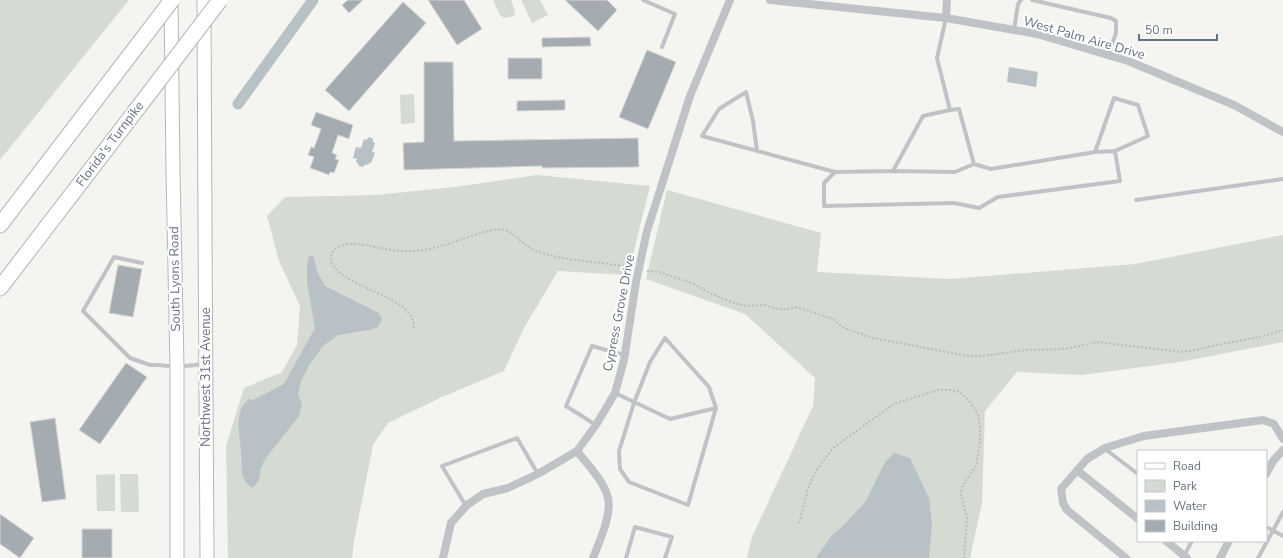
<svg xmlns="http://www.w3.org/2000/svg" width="1283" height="558" font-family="'Nunito Sans',sans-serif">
<rect width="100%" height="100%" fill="#f4f4f1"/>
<!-- green -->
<path fill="#d5dbd2" d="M0 0H129L0 160Z
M493 0H511L515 12 514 16 504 18 500 15Z
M521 0H540L548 15 532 23Z
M414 94 415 123 401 124 400 95Z
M537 175 650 186 628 275 558 271 524 328 504 371 442 397 388 423 373 445 354 541 352 558H228L226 446 244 388 282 372 297 345 300 306 279 261 267 216 285 197 376 195 455 187Z
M667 190 821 233 817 272 950 279 1135 264 1283 235V342L1180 362 1082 375 1017 372 985 411 982 503 970 558H747L752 537 813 406 815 378 745 314 646 279Z
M115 474V511H97L96 475Z
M120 474H138L139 512H121Z"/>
<!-- water -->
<path fill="#b8c1c6" d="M1009 67 1038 72 1036 87 1007 82Z
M369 137 373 139V142L375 143 372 152 375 153 371 163H369L368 165 366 164 363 167 359 166 356 161 357 159 353 158 356 147 361 148 364 139 366 140Z
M313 255 317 271 325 286 379 313 382 319 378 327 369 330 338 335 323 346 310 364 301 381 298 394 302 405 299 416 265 459 261 468 259 480 253 488C248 485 245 482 243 476 241 469 242 459 241 452 240 435 233 411 249 399L253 400 284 384 315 328 307 283V264L309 256Z
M894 453 910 458 929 498 932 523 929 558H816L832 535 843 526 866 501 885 462Z"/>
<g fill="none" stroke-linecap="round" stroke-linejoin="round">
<!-- canal -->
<path stroke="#b8c1c6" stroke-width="11" d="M238 104 313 0"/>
</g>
<!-- building -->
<path fill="#a5acb1" stroke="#d5d6d4" d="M348 0H363L349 13 342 5Z
M428 0H464L482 29 457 45Z
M565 0H607L617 10 598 31Z
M403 2 426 23 349 111 325 90Z
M590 37 591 46 542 47V38Z
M647 50 676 62 648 129 619 117Z
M508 58H542V79H508Z
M424 62H453L454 141 638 138 639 167 542 168V166L404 170 403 143 424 142Z
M565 100V110L517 111V101Z
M316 112 353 125 349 139 338 135 332 153 337 155 335 159 339 160 334 173 330 172 329 175 310 168 314 157 308 155 311 147 314 148 321 129 311 125Z
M118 265 142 269 133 317 109 313Z
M126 363 147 377 100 444 79 430Z
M55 418 66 499 42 502 30 422Z
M0 514 34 538 20 558 0 544Z
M82 529H112V558H82Z"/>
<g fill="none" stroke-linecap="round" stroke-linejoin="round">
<!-- primary casing -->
<g stroke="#b4b7ba" stroke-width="15">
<path id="primary" d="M171 0 173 172 177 367V558
M204 0C205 186 205 372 207 558"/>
</g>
<!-- highway casing -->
<g stroke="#b3b6b9" stroke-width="17">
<path id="highway" d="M0 225 140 42
M0 288 144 100"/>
</g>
<!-- path -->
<path stroke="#babcbe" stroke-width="2" stroke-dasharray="2 2" stroke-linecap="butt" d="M647 271 659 272 692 283 709 293 734 303 748 306 764 305 782 310 797 307 833 319 844 328 873 338 968 356H983L1026 350 1066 349 1097 342 1181 352C1197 351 1212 345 1228 343 1247 339 1265 337 1283 330
M414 328C415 295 343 289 332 263 326 251 341 244 351 244 366 243 386 251 402 251 416 252 432 249 444 245 460 241 492 226 506 230 510 232 513 235 516 237 524 244 532 250 541 253 571 262 602 261 631 268
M799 523 808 489 815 472 833 448 894 404 938 390H951L959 392 967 398 978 414 980 428V443L976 466 962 487 961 496 967 517 964 558"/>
<!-- lane -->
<path stroke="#c0c3c6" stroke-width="4" d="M643 0 675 14 662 47
M1032 0 1111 18 1116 21V33L1108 55
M1014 30 1018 4 1021 0
M950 110 959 109 974 164
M757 151 753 121 746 92 719 109 702 136 835 172 893 171 923 116 950 110 937 58 946 18
M1095 152 1115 151
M835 172 824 183V206L954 203 979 208 998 197 1120 181 1115 151 1148 136 1138 105 1114 98 1095 152 991 169 974 164 955 172 893 171
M1136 200 1283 179
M142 263 114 257 83 311 130 358 150 365H159L177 367 204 364
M615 393 670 419 716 408 688 505 629 482 620 469 619 451 634 403 650 362 665 338 709 387 716 408
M596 425 566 406 592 346 624 355
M1105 449 1138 474
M466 506 442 466 517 438 538 474
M1266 527 1283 536
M1184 556 1192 541
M626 558 635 527 672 537 665 558
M1258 558 1283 512"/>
<!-- street -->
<path stroke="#c0c3c6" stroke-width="8" d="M770 0 946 18 1037 34 1128 61 1234 105 1283 132
M946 18 947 0
M577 451C587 464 604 481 608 498 612 515 599 542 593 558
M1077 470 1138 519
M1266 474 1273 461 1283 450
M1166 541 1187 558
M443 558 451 523 466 506 483 494 508 488 538 474 577 451 596 425 615 393 624 360 636 282 647 231 690 96 730 0
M1126 558 1067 510 1063 503 1061 489 1087 459 1105 448 1124 442 1144 436 1263 420 1274 424 1283 439
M1220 558 1229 541"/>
<!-- primary -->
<use href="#primary" stroke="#fff" stroke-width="13"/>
<!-- highway -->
<use href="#highway" stroke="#fff" stroke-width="15"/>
<!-- highway-bridge casing -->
<g stroke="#b3b6b9" stroke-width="17" stroke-linecap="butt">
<path id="highway-bridge" d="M140 42 172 0
M144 100 220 0"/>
</g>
<!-- highway-bridge -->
<use href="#highway-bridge" stroke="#fff" stroke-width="15"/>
</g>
<g text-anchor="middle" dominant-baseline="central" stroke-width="4" stroke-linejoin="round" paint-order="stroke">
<!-- street labels -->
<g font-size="13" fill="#66727f" stroke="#fff">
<text transform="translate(1084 38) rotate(16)">West Palm Aire Drive</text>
<text transform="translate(110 144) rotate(-53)">Florida's Turnpike</text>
<text transform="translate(175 279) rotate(-91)">South Lyons Road</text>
<text transform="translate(619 313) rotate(-79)">Cypress Grove Drive</text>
<text transform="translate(206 377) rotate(-90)">Northwest 31st Avenue</text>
</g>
</g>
<!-- legend -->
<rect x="1137" y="450" width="130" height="92" fill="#ffffff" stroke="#c2c7cc"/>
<rect x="1145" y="463" width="20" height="6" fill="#ffffff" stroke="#c2c7cc"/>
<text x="1173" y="470" font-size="12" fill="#66727f">Road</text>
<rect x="1145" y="480" width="20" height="12" fill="#d5dbd2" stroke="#c2c7cc"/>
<text x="1173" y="490" font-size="12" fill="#66727f">Park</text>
<rect x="1145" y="500" width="20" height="12" fill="#b8c1c6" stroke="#c2c7cc"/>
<text x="1173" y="510" font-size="12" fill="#66727f">Water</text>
<rect x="1145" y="520" width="20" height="12" fill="#a5acb1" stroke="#c2c7cc"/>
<text x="1173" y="530" font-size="12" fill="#66727f">Building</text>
<!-- scale -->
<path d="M1139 34v6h78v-6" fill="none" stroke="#66727f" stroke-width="2"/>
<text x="1145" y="34" font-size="12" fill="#66727f" stroke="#ffffff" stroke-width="3" paint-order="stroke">50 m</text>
</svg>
